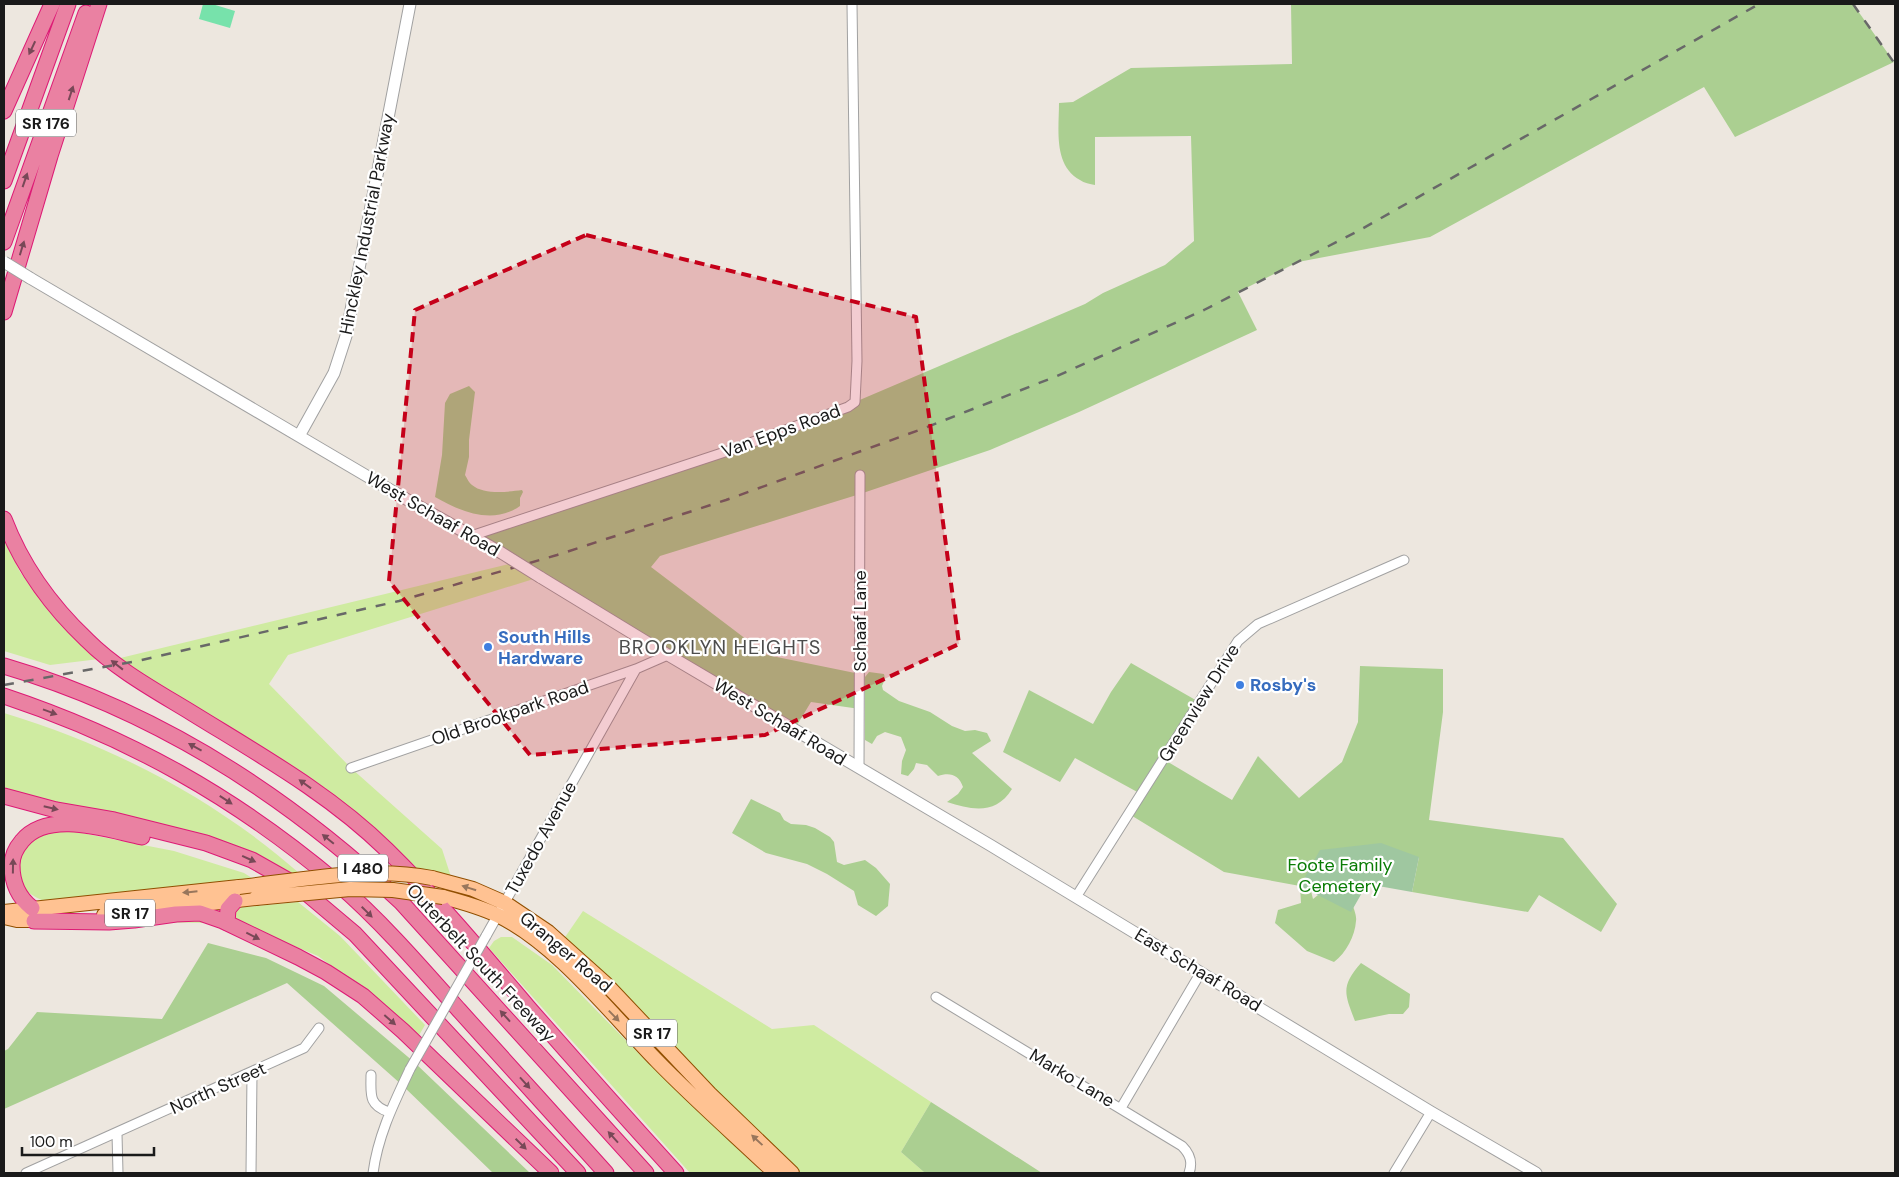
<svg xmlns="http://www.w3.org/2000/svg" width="1899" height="1177" font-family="'DM Sans',sans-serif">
<rect width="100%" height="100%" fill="#ede7df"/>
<!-- grass -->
<path fill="#cfeba1" d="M4 538 20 572 53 616 99 659 50 665 4 651Z
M517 562 540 577 288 655 269 684 351 768 442 849 453 883 420 876 386 849 112 660Z
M4 713C111 745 215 799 299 873L286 874 66 804 23 794 4 787Z
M61 829 174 851 244 873 252 878 44 901C35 897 27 893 22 885 14 873 19 847 31 839 39 834 52 832 61 829Z
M298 902 340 936 425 1025 418 1037 391 1010 318 956 275 938 207 923 145 922V917Z
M583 911 772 1029 814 1025 931 1102 901 1152 925 1173H792L561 943Z
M501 937H512L552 965 644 1059 763 1173H690L489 948 494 941Z"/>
<!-- forest -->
<path fill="#abcf91" d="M1291 4H1853L1894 62 1735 137 1704 87 1430 237 1298 262 1238 292 1257 330 1079 412 990 450 860 494 660 556 651 567 767 655 860 674V709L811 702 794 730 471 536 855 402 1085 304 1103 293 1165 265 1194 241 1191 136 1095 137V185C1090 184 1084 183 1080 180 1053 165 1059 129 1059 103L1073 102 1131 68 1292 64Z
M469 386 475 392 469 440V457L465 475C467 478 469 483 472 485 484 495 507 492 522 490L523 492 520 498V506C493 525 461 512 435 497L442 455 445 403 450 394Z
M1131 663 1199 702 1163 759 1232 800 1258 756 1299 798 1342 762 1358 722 1360 666 1443 669V712L1429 820 1563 838 1617 904 1601 932 1539 895 1528 912 1412 892 1419 857 1311 891 1313 899 1318 895 1351 901C1353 907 1357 915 1356 921 1355 936 1346 953 1334 962L1307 951 1275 923 1278 910 1301 903 1300 886 1224 872 1129 814 1141 794 1075 758 1060 782 1003 752 1029 690 1093 724 1111 692Z
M869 672 884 674 885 679 882 686 883 690 899 701 930 712 952 726 965 731 975 730 987 733 991 741 972 753 1012 789C996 815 972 810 947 802L958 794 963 787C959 774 949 772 938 776L927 765 916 763 914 769 908 776 901 774 902 761 906 750 901 737 885 732 877 736 872 744 865 740V677Z
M751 799 780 813 784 820 791 824 806 825 815 828 830 837 834 842 837 862 844 865 865 860 876 868 890 884 888 906 876 916 858 905 854 891 827 874 807 864 766 853 732 833Z
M208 943 266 958 324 986 414 1062 530 1173H493L402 1085 287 983 4 1109V1051L8 1049 37 1012 162 1019Z
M1361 963 1410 994 1409 1007 1403 1014H1389L1355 1021C1344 993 1341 986 1361 963Z
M931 1102 1042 1173H925L901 1152Z"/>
<!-- cemetery -->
<path fill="#9fc7a0" d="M1381 843 1419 857 1412 892 1367 884 1351 912 1300 886 1320 850Z"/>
<!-- pitch -->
<path fill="#77e2ab" d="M203 4H212L235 11 230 28 199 19Z"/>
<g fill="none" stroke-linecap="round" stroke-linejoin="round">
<!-- minor casing -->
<g stroke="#a1a1a1" stroke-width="11">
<path id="minor" d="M471 536 731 450 848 407 855 402 857 361 852 4
M351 768 636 669 668 655
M859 768 860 475
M1076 897 1238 641 1258 624 1404 560
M486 936 636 669
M936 997 1182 1146C1190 1154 1193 1162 1189 1173
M371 1075C371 1094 368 1105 389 1112
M1121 1108 1201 972
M117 1134 118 1173
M26 1173 304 1048 319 1028
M251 1173 252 1073
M373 1173C378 1135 394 1103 410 1069
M1394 1173 1431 1112"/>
</g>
<!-- tertiary casing -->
<g stroke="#a1a1a1" stroke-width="13">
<path id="tertiary" d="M30 278 399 495 500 552
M299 436 334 373 346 336 410 4
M540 577 668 655 990 845 1431 1112 1536 1173"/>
</g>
<!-- primary casing -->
<g stroke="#914f00" stroke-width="16">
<path id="primary" d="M432 878 473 889 505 903 548 932 606 984 710 1094 792 1173
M443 897C462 902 480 907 497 915 556 943 611 1014 657 1061 695 1100 736 1136 775 1173
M4 912 239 887
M104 915 256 898
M4 917 17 920H45"/>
</g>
<!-- motorway casing -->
<g stroke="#dd1a75" stroke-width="17">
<path id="motorway" d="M4 111 52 4
M4 181 68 4
M4 242 86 13
M4 312 50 156 99 4
M4 519C22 566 51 606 87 640 117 670 156 691 192 713 260 755 330 794 387 850 437 899 482 953 527 1006 576 1062 626 1118 676 1173
M4 666C154 710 287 795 401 902L646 1173
M4 696C130 738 235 797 337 883 381 921 420 966 459 1010 508 1064 557 1119 606 1173
M4 796 56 810 114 820 206 843 252 860 298 886 355 934 578 1173
M32 908C18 897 12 883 12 865 12 856 16 848 22 841 48 809 108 830 142 837
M34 921 109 922 134 920 176 914 200 913 223 921 298 957 326 972 363 996 403 1031 551 1173
M227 923 228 909 235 901"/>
</g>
<!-- minor -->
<use href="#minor" stroke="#fff" stroke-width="9"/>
<!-- tertiary -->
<use href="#tertiary" stroke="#fff" stroke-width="11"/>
<!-- primary -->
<use href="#primary" stroke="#ffc292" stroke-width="14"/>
<!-- motorway -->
<use href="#motorway" stroke="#ea81a2" stroke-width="15"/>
<!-- rail -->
<path stroke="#686868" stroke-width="2.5" stroke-dasharray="10 10" stroke-linecap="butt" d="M1853 4 1895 64
M4 685 137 661 399 601 557 555 726 500 922 429 1057 376 1204 310 1360 230 1759 4"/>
<!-- minor-bridge casing -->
<g stroke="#a1a1a1" stroke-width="11" stroke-linecap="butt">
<path id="minor-bridge" d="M410 1069 486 936"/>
</g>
<!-- tertiary-bridge casing -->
<g stroke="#a1a1a1" stroke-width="13" stroke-linecap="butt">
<path id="tertiary-bridge" d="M4 262 30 278
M500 552 540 577"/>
</g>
<!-- primary-bridge casing -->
<g stroke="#914f00" stroke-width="16" stroke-linecap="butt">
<path id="primary-bridge" d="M239 887C302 880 369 866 432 878
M256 898 350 889 393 890 443 897"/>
</g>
<!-- minor-bridge -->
<use href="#minor-bridge" stroke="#fff" stroke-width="9"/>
<!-- tertiary-bridge -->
<use href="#tertiary-bridge" stroke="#fff" stroke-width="11"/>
<!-- primary-bridge -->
<use href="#primary-bridge" stroke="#ffc292" stroke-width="14"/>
</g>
<!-- one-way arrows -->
<defs><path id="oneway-solid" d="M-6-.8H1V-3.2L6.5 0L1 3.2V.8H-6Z" transform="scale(1.25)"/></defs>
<g fill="#784857">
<use href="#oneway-solid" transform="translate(32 48) rotate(115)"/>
<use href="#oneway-solid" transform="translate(71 93) rotate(-72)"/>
<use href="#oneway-solid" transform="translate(25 180) rotate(-71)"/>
<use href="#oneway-solid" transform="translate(22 248) rotate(-73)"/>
<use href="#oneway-solid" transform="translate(117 665) rotate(-142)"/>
<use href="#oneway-solid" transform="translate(50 712) rotate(20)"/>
<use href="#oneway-solid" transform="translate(195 747) rotate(-151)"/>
<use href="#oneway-solid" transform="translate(305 784) rotate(-144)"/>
<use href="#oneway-solid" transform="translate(226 800) rotate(33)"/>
<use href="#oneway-solid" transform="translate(51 808) rotate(13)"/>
<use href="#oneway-solid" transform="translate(328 839) rotate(-141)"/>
<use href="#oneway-solid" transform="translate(249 859) rotate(24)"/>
<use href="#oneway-solid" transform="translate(13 866) rotate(-89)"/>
<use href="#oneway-solid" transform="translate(367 912) rotate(45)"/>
<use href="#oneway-solid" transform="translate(253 936) rotate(27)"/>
<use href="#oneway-solid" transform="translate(505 1016) rotate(-132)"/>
<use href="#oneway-solid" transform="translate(390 1020) rotate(41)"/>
<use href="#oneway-solid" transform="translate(525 1083) rotate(48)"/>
<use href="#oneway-solid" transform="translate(613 1137) rotate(-132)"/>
<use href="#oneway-solid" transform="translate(521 1144) rotate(44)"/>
</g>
<g fill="#98765c">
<use href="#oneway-solid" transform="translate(469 888) rotate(-162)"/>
<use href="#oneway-solid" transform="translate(190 892) rotate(174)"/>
<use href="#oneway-solid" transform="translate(614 1016) rotate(46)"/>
<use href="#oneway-solid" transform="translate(757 1140) rotate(-137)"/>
</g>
<!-- marked area -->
<path fill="#c50019" fill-opacity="0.2" stroke="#c50019" stroke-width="4" stroke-dasharray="10 6" stroke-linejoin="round" d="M586 235 916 317 959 644 765 735 530 755 389 581 415 310Z"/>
<!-- markers -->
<g fill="#3f7fe0" stroke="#fff" stroke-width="2">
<circle cx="488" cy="647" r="5"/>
<circle cx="1240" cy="685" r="5"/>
</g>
<g text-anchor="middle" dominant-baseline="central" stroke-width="4.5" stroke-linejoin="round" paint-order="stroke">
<!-- shield labels -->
<g fill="#fff" stroke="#5f5f5f" stroke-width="1">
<rect x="16" y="109.5" width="60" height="27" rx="4"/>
<rect x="338" y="854.5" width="50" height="27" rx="4"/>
<rect x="105" y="899.5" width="50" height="27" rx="4"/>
<rect x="627" y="1019.5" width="50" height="27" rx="4"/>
</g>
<g font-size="16" font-weight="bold" fill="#1a1a1a">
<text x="46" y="123">SR 176</text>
<text x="363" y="868">I 480</text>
<text x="130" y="913">SR 17</text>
<text x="652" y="1033">SR 17</text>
</g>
<!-- street labels -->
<g font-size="18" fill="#1a1a1a" stroke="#fff">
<text transform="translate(367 224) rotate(-79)">Hinckley Industrial Parkway</text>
<text transform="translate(781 431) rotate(-20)">Van Epps Road</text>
<text transform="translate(433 514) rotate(30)">West Schaaf Road</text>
<text transform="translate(860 621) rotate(-90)">Schaaf Lane</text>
<text transform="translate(1199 703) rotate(-58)">Greenview Drive</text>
<text transform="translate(510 713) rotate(-19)">Old Brookpark Road</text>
<text transform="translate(780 722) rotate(31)">West Schaaf Road</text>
<text transform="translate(541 838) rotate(-61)">Tuxedo Avenue</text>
<text transform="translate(566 952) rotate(40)">Granger Road</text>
<text transform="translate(481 963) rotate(47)">Outerbelt South Freeway</text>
<text transform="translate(1198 970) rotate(31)">East Schaaf Road</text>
<text transform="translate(1072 1078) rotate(31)">Marko Lane</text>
<text transform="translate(218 1088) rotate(-24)">North Street</text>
</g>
<!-- shop labels -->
<g font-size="18" font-weight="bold" fill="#366cbe" stroke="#fff" text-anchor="start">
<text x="498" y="637">South Hills<tspan x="498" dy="21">Hardware</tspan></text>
<text x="1250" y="685">Rosby's</text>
</g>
<!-- park labels -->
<g font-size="18" fill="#0a7c05" stroke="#fff">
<text x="1340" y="865">Foote Family<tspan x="1340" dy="21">Cemetery</tspan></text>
</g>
<!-- quarter labels -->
<g font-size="20" letter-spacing="1" fill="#4d4d4d" stroke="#fff">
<text x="720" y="647">BROOKLYN HEIGHTS</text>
</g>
</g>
<!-- border -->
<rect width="1899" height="1177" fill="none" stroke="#1a1a1a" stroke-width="10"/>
<!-- scale -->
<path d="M22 1147v8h132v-8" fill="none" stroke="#1a1a1a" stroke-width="2.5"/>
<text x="30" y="1147" font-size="15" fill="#1a1a1a" stroke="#ffffff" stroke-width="4" paint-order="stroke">100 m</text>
</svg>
